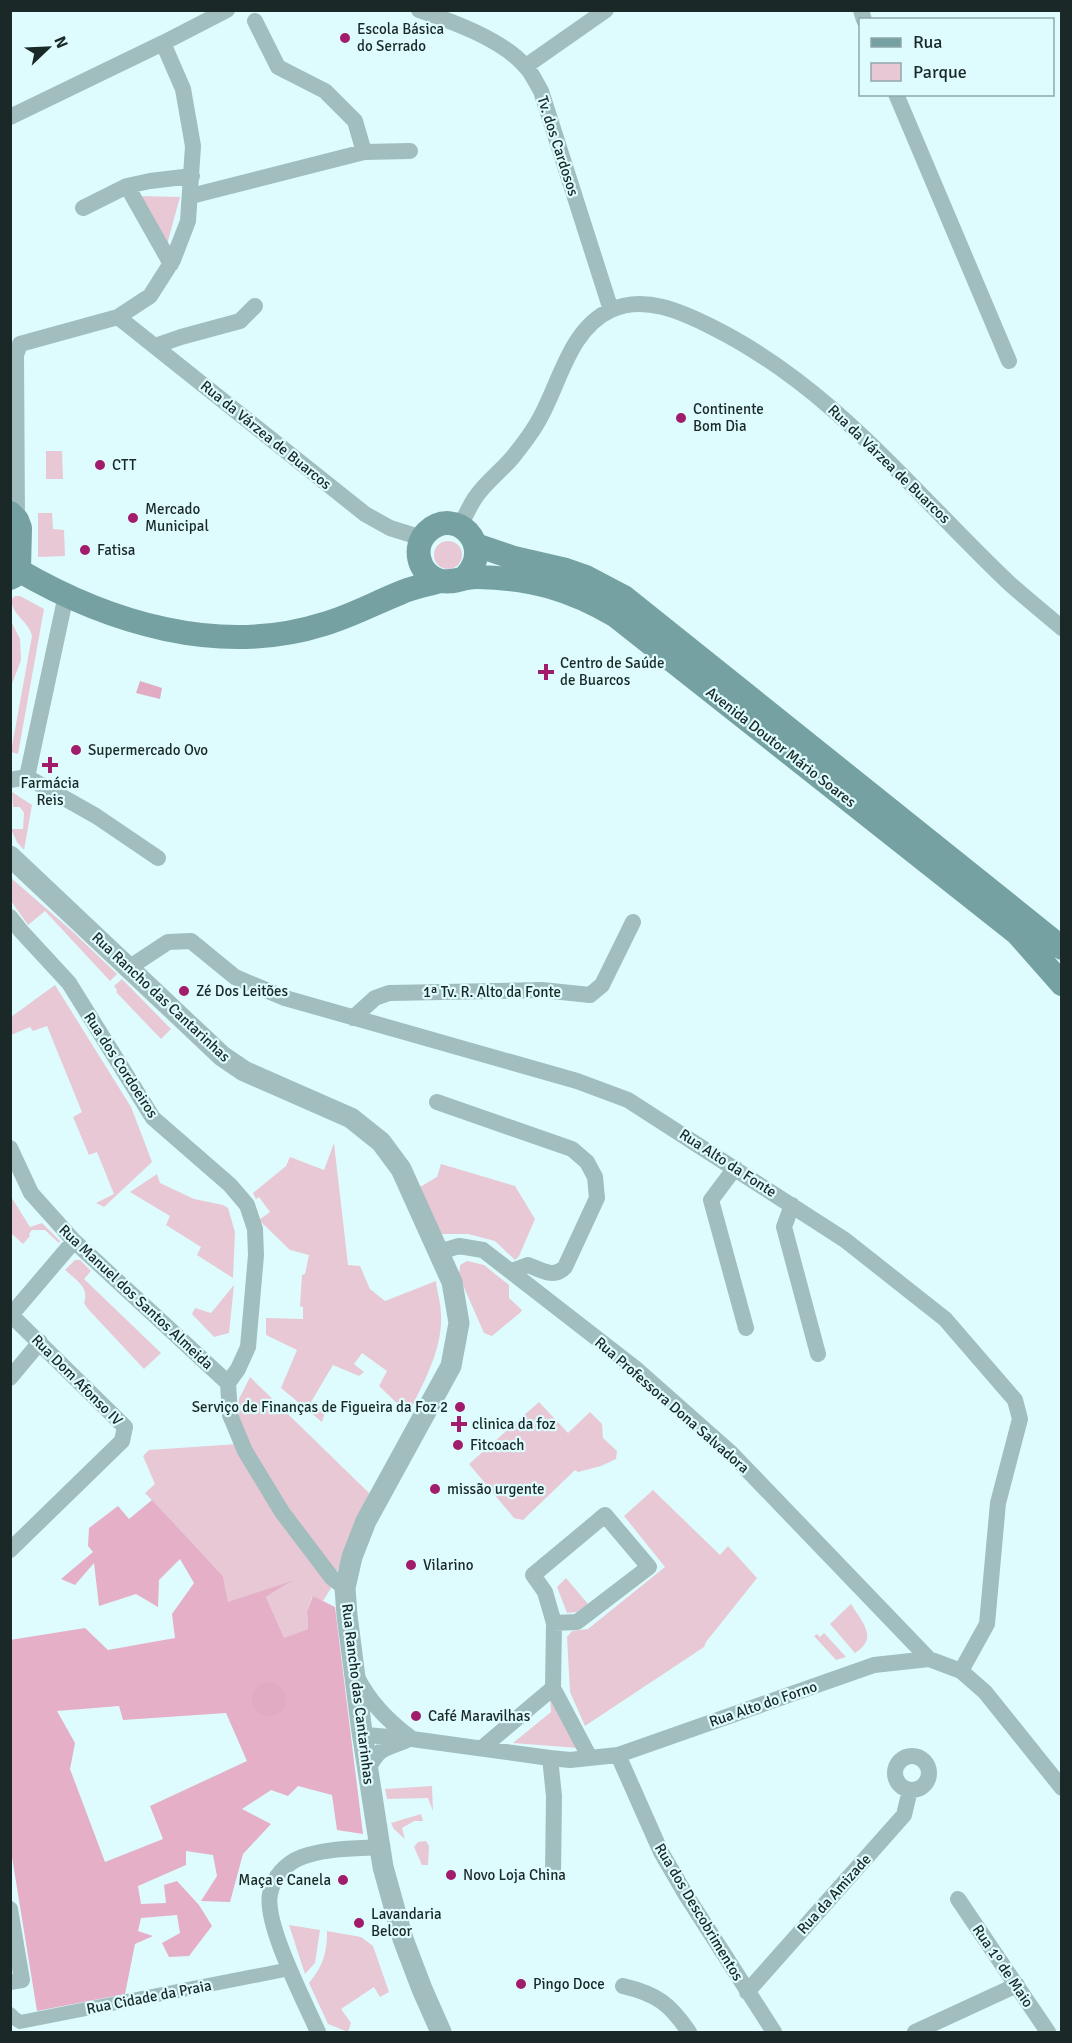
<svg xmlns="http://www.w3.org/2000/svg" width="1072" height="2043" font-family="Signika,sans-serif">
<rect width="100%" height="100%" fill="#defcfd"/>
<!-- green -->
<path fill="#e8c8d5" d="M139 196 180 197 166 248Z
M46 451H62L63 479H46Z
M38 513H52L53 529 64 530 65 556 38 557Z
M434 555a14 14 0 1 1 28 0a14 14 0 1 1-28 0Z
M15 596H20L44 609 18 754 11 752 32 636C28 620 14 618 11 600Z
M11 621 20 639 21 660 12 684 11 708Z
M12 792 32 805 24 850 17 842 11 829H23L24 813 20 807H13Z
M11 878 72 931 117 974 110 981 45 911 28 925 11 901Z
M122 979 171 1029 161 1039 116 992 117 990 114 986Z
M55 985 131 1107 152 1162 104 1207 96 1203 114 1194 97 1152 89 1155 73 1117 82 1112 47 1026 33 1031 30 1027 11 1035V1017Z
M334 1143 348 1265 360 1266 370 1289 385 1301 436 1281C437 1292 441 1303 441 1314 443 1349 423 1384 408 1414L379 1386 387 1371 362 1353 354 1364 364 1372 359 1376 333 1365 311 1402 325 1412 322 1422 281 1388 297 1350 266 1335V1318L303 1319V1307L300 1306 302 1275 305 1274 309 1255 290 1250 259 1220 270 1212 259 1197 256 1199 253 1193 286 1166 290 1157 324 1170Z
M441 1164 515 1186 535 1219 519 1256 515 1260 495 1241 468 1234H441L420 1187 437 1177Z
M157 1174 160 1183 194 1199 223 1205 228 1208 235 1232 233 1278 197 1255 201 1247 166 1225 170 1216 130 1192Z
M10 1195 30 1227 42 1223 60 1241 59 1243 45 1230H32L29 1234 30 1236 23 1244 11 1233Z
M75 1260H80L91 1271 84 1279 161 1353 144 1369 88 1309 84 1303C90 1288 76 1280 65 1270Z
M467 1261 484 1265 509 1285V1298L522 1310 521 1312 492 1336 484 1333 459 1276 460 1265Z
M234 1285 229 1333 214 1337 192 1314 195 1308 211 1313Z
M250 1377 369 1493 337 1572 303 1533 248 1443 238 1420 239 1399Z
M539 1402 568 1433 590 1412 602 1424 603 1438 617 1451 616 1459 601 1466 578 1472 575 1470 523 1520 514 1518 469 1464Z
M238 1444 333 1585 323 1601 312 1597 307 1611 308 1629 284 1639 266 1597 289 1583 228 1603 223 1576 145 1493 155 1484 143 1456 149 1450Z
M653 1490 720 1555 728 1546 757 1578 706 1642 704 1647 585 1726 570 1692 567 1637 572 1631 588 1629 665 1567 624 1516Z
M566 1578 588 1604 577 1612 567 1613 557 1587Z
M851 1604C862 1622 879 1638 855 1653L830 1624Z
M824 1633 846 1657 836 1660 814 1636 817 1634 820 1637Z
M550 1699 578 1748 513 1743 551 1712Z
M432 1786 433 1811 428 1798 387 1799 385 1789Z
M421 1814 423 1821H414L402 1828 405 1839 394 1829 391 1823Z
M426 1841 429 1846 428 1865H422L414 1847 418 1842Z
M289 1925 320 1930 315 1963 305 1974Z
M327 1931 361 1937 373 1946 389 1992 380 1997 374 1987 341 2009 351 2023 348 2032 328 2024 309 1983C323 1966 327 1953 327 1931Z"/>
<!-- forest -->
<path fill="#e4afc7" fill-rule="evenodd" d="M152 1500 223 1576 228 1602 292 1581 266 1597 284 1638 308 1629 307 1611 313 1596 335 1607 363 1834 337 1830 332 1795 298 1786 288 1796 271 1790 242 1809 271 1824 243 1854 230 1902 201 1901 217 1876 213 1855 186 1851V1865L138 1886 141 1904 166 1903 164 1885 177 1881 199 1905 212 1926 189 1956 169 1957 162 1943 180 1933 177 1915 141 1918 138 1931 153 1936 135 1944 125 1994 37 2011 11 1851 10 1640 85 1628 108 1650 175 1638 172 1614 194 1583 180 1559 159 1580 158 1607 136 1594 99 1606 94 1563 75 1585 61 1579 93 1552 88 1546 89 1528 118 1506 129 1519ZM268 1682 278 1685 282 1689 260 1713C247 1702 252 1685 268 1682ZM119 1706 123 1720 226 1713 247 1761 150 1806 163 1839 105 1862 70 1769 75 1743 57 1711Z"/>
<!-- water -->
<path fill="#e0abc3" d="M140 681 162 688 160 699 136 693Z
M252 1699a17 17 0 1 1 34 0a17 17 0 1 1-34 0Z"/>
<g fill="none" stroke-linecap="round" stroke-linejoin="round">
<!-- pedestrian -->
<path stroke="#a1bdbe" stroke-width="14" d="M10 2014 14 2018 20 2022 290 1969"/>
<!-- minor -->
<path stroke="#a1bdbe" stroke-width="16" d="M419 10C453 22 502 39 526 67 532 73 536 83 541 91L611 310
M861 10 864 20
M255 21 278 67 325 91 355 121 364 152
M526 66 606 10
M896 94 1009 361
M10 117 163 43 227 10
M127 186 171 264
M191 196 364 152 410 151
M83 208 127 186 150 181 192 176
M118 317 365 514 390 528 422 538
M155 346 181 337 240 321 255 306
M17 520 16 355 20 344 118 317 150 296 173 260 188 221 193 146 183 89 163 43
M460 526C465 517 469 507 475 498 485 483 500 472 512 458 520 448 529 437 536 425 559 389 567 330 611 310 644 295 680 311 710 326 832 386 913 492 1010 584 1027 599 1044 613 1062 628
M27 777 66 595
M10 780 27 777 96 816 158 858
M10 917 21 931 69 983 153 1118 230 1185 247 1205 255 1229 256 1255 248 1347 238 1369 228 1383 230 1415 245 1451 282 1512 332 1578 345 1588
M130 967 168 942 191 941 235 977 285 998 577 1081 628 1100 845 1240 945 1319 1015 1400 1020 1419 998 1503 987 1624 961 1671
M353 1018 375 998 389 993 542 990 590 995 602 985 633 922
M437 1102 572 1149 587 1162 595 1177 597 1198 565 1267C554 1279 541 1270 528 1265L512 1271
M10 1148 31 1193 74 1241 228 1383
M735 1168 711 1200 746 1328
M792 1205 784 1227 818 1354
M439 1252 459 1246 483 1250 635 1368 731 1453 929 1659
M10 1314 125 1427 122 1441 10 1550
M11 1315 74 1241
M10 1378 40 1342
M554 1623 577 1622 649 1567 605 1515 533 1575 545 1592 554 1623 553 1688 590 1758
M357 1677C370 1703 388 1721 411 1738
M362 1732 366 1735 412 1739 550 1758 570 1760 618 1755 874 1665 929 1659 961 1671 985 1692 1062 1788
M482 1748 553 1688
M618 1755 661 1852 686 1895 774 2032
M895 1773a17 17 0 1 1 34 0a17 17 0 1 1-34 0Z
M550 1758 554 1796 553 1874
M368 1769C379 1748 383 1749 405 1741
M958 1899 1048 2032
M10 1909 22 1980 10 1982
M623 1986C657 1994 670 2004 689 2032
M747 1992 904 1815 910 1790
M318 2032C305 2002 264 1924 270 1894 273 1877 286 1863 302 1857 326 1848 354 1849 380 1847
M915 2032 1017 1985"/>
<!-- tertiary -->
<path stroke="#a1bdbe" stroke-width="21" d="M10 856 222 1056 244 1071 351 1118 381 1142 401 1169 452 1282 459 1323 451 1366 366 1521 352 1557 345 1588 347 1615 362 1732 383 1867 403 1939 422 1989 441 2032"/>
<!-- secondary -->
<path stroke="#76a1a3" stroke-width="24" d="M10 513 17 520 20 528 19 569 14 576 10 578
M476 545 514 558 566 570 586 577 624 597 1062 948
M18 570C109 623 220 657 324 624 351 616 375 603 400 593 413 587 427 585 440 581
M466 576C495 545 455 505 427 532 412 547 418 573 438 580 452 585 464 576 478 577 531 578 570 589 616 616L1017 933 1062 984"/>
</g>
<!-- markers -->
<g fill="#a11c6a" stroke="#defcfd" stroke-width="2">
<circle cx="345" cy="38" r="6"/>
<circle cx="681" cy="418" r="6"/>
<circle cx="100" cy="465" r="6"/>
<circle cx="133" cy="518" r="6"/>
<circle cx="85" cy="550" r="6"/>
<path d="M543 663h6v6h6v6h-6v6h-6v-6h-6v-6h6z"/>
<circle cx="76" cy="750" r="6"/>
<path d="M47 756h6v6h6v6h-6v6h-6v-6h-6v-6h6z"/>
<circle cx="184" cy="991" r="6"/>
<circle cx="460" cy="1407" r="6"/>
<path d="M456 1415h6v6h6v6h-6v6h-6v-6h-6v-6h6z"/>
<circle cx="458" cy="1445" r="6"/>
<circle cx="435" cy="1489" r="6"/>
<circle cx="411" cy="1565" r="6"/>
<circle cx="416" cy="1716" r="6"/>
<circle cx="451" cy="1875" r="6"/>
<circle cx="343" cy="1880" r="6"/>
<circle cx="359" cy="1923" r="6"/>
<circle cx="521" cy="1984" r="6"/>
</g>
<g text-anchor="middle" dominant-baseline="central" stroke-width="4.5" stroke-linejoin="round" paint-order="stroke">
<!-- poi labels -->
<g font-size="15" fill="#1a2828" stroke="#defcfd" text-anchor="start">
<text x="357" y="29">Escola Básica<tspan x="357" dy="17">do Serrado</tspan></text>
<text x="693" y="409">Continente<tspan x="693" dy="17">Bom Dia</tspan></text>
<text x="112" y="465">CTT</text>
<text x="145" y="509">Mercado<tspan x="145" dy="17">Municipal</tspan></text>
<text x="97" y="550">Fatisa</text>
<text x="560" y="663">Centro de Saúde<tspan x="560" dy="17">de Buarcos</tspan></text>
<text x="88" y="750">Supermercado Ovo</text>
<text x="50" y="783" text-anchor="middle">Farmácia<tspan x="50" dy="17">Reis</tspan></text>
<text x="196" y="991">Zé Dos Leitões</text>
<text x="448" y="1407" text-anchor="end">Serviço de Finanças de Figueira da Foz 2</text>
<text x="472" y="1424">clinica da foz</text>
<text x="470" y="1445">Fitcoach</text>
<text x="447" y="1489">missão urgente</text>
<text x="423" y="1565">Vilarino</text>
<text x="428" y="1716">Café Maravilhas</text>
<text x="463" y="1875">Novo Loja China</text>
<text x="331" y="1880" text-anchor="end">Maça e Canela</text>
<text x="371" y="1914">Lavandaria<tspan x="371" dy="17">Belcor</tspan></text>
<text x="533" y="1984">Pingo Doce</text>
</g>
<!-- street labels -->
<g font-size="15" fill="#1a2828" stroke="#defcfd">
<text transform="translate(558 146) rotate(72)">Tv. dos Cardosos</text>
<text transform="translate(266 435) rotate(39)">Rua da Várzea de Buarcos</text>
<text transform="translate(889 464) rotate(44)">Rua da Várzea de Buarcos</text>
<text transform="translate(781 747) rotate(38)">Avenida Doutor Mário Soares</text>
<text x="492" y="992">1ª Tv. R. Alto da Fonte</text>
<text transform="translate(161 997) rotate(43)">Rua Rancho das Cantarinhas</text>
<text transform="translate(121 1065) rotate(57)">Rua dos Cordoeiros</text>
<text transform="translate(728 1163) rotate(33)">Rua Alto da Fonte</text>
<text transform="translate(136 1297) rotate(43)">Rua Manuel dos Santos Almeida</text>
<text transform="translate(77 1380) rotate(45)">Rua Dom Afonso IV</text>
<text transform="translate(672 1405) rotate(41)">Rua Professora Dona Salvadora</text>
<text transform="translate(358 1694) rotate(83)">Rua Rancho das Cantarinhas</text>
<text transform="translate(763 1704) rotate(-19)">Rua Alto do Forno</text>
<text transform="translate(834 1894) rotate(-48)">Rua da Amizade</text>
<text transform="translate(699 1912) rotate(59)">Rua dos Descobrimentos</text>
<text transform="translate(1003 1966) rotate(56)">Rua 1º de Maio</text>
<text transform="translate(149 1997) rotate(-11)">Rua Cidade da Praia</text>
</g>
</g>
<!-- border -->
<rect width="1072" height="2043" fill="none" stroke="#1a2828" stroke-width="24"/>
<!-- legend -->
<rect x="859" y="18" width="195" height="78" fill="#defcfd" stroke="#90a7a8" stroke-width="1.5"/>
<rect x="871" y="38" width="30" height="9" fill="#76a1a3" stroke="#90a7a8" stroke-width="1.5"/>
<text x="913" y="48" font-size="18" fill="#1a2828">Rua</text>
<rect x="871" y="63" width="30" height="18" fill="#e8c8d5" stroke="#90a7a8" stroke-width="1.5"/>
<text x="913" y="78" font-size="18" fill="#1a2828">Parque</text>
<!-- north arrow -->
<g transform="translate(48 48) rotate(67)" stroke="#defcfd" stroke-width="4.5" paint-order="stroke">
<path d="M0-4.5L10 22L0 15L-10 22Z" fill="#1a2828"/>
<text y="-9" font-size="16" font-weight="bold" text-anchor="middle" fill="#1a2828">N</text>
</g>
</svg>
